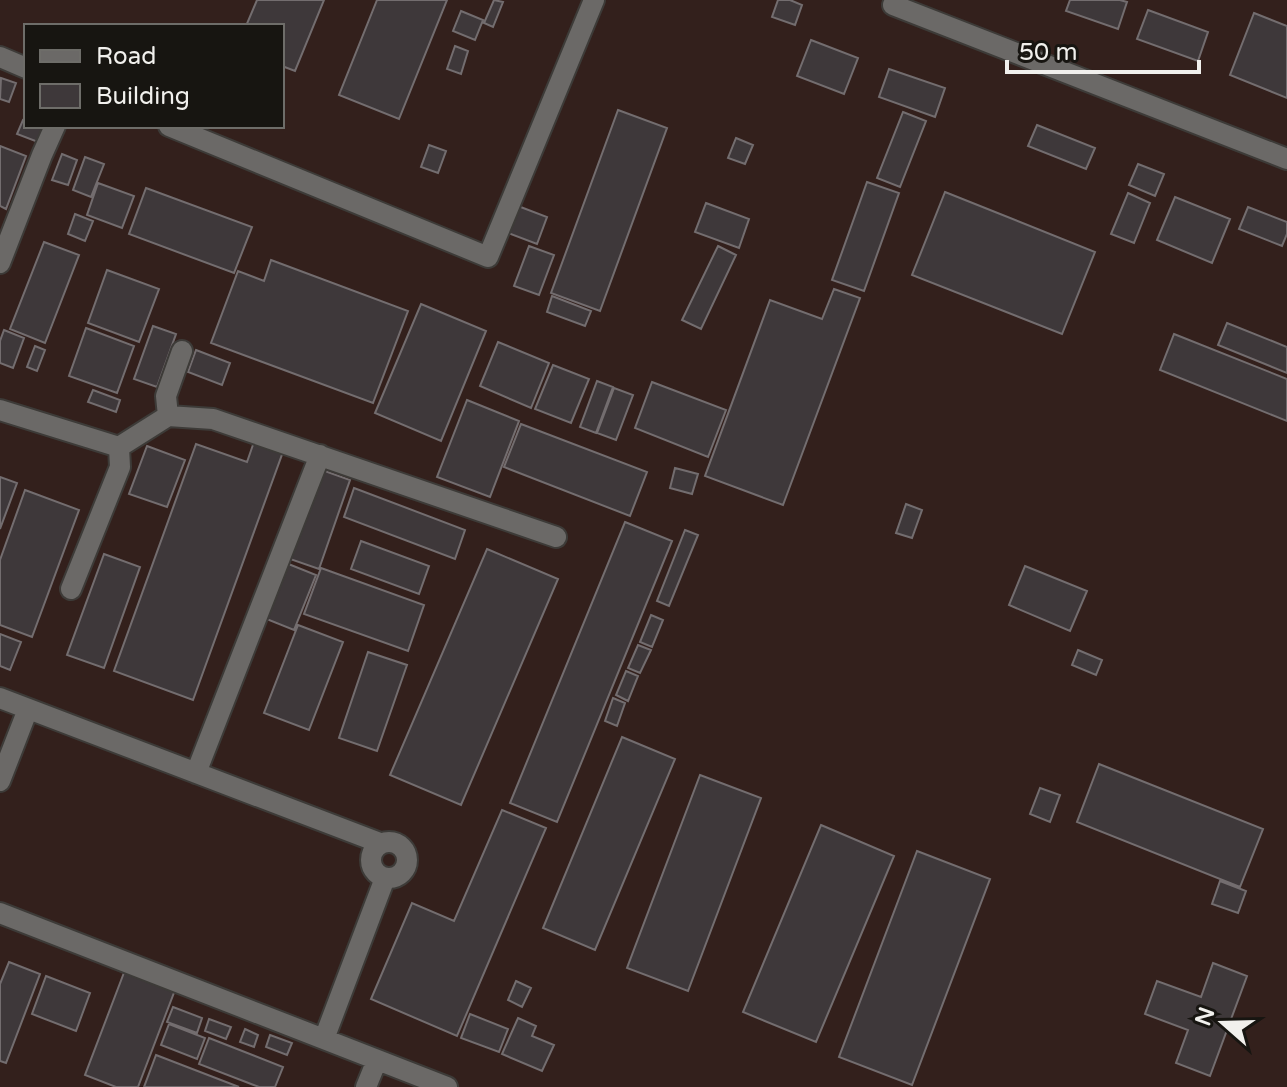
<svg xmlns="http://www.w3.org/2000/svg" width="1287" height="1087" font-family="'Varela Round',sans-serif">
<rect width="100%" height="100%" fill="#201e1a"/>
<!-- industrial -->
<path fill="#33201c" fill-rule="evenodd" d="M0 0H1287V1087H0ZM26 26H282V126H26Z"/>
<!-- building -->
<path fill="#3e383a" stroke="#736d6f" stroke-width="2" d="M257 0H324L295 71 282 66V26H246Z
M377 0H447L399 119 339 95Z
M494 0 503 2 493 27 484 23Z
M778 0H790L802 5 795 25 772 17Z
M1070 0H1120L1127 2 1118 29 1066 11Z
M1148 10 1208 32 1198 61 1137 39Z
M461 11 483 20 475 40 453 31Z
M1254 13 1287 26V98L1230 75Z
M811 40 858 58 844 94 797 76Z
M455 46 468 51 461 74 447 69Z
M889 69 945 88 935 117 879 97Z
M1 78 16 83 9 102 0 99Z
M618 110 667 128 600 311 551 293Z
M903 112 926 121 900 187 877 178Z
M23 120 26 121V126L44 128 38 142 17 134Z
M1037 125 1095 148 1086 169 1028 146Z
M736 138 753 145 745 164 728 158Z
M429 145 446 151 438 173 421 167Z
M0 146 26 156 6 209 0 206Z
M62 154 77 160 68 185 52 180Z
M85 157 104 164 91 197 73 190Z
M1138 164 1164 174 1155 196 1129 185Z
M867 182 899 193 864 291 832 280Z
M98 183 134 196 122 228 87 215Z
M146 188 252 227 234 273 129 234Z
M945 192 1095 252 1062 334 912 275Z
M1128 193 1150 203 1134 243 1111 234Z
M1175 197 1230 219 1212 263 1157 240Z
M706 203 749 219 739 248 695 232Z
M518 206 547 217 537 244 508 233Z
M1248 207 1287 222V234L1282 246 1239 229Z
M75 214 93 221 85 241 68 234Z
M44 242 79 255 45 343 10 329Z
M529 246 554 255 539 295 514 286Z
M718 246 736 255 701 329 682 320Z
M271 260 408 311 373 403 211 343 238 271 264 281Z
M107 270 159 289 139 342 88 323Z
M834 289 860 298 783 505 705 476 770 300 822 319Z
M552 296 591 311 585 326 547 312Z
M421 304 486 331 441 441 375 413Z
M1227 323 1287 347V373L1218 345Z
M153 326 176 334 157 387 134 379Z
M86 328 134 346 117 393 69 376Z
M4 330 24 338 13 368 0 363V341Z
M1174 334 1287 379V421L1160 370Z
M498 342 549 363 531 408 480 386Z
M35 346 45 350 37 371 27 367Z
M196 350 230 363 222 385 188 372Z
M553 365 589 379 571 423 535 409Z
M597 381 613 387 596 433 580 427Z
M652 382 726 410 708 457 635 428Z
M614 388 633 395 616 440 597 433Z
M93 390 120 400 116 412 88 402Z
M467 400 519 421 490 497 437 477Z
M521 424 647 472 630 516 504 467Z
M255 439 284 449 193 700 114 671 196 444 247 462Z
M147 446 185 460 167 507 129 494Z
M675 468 698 474 692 494 670 488Z
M322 470 350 480 319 569 290 559Z
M0 477 17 483 0 529Z
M354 488 465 530 455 559 344 517Z
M25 490 79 510 32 637 0 625V560Z
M906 504 922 510 912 538 896 533Z
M625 522 672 541 557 822 510 803Z
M685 530 698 535 669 606 657 601Z
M361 541 429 566 419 594 351 569Z
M487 549 558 579 461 805 390 775Z
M104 554 140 567 104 668 67 655Z
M286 563 316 575 294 630 264 618Z
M1025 566 1087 591 1070 631 1009 605Z
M321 568 424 605 408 651 304 614Z
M651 615 663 620 652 647 640 642Z
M298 625 343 642 309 730 264 713Z
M0 634 21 642 10 670 0 666Z
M638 645 651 650 640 673 628 668Z
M1078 650 1102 660 1096 675 1072 665Z
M368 652 407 665 377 751 339 738Z
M626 671 638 676 628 701 616 695Z
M613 698 625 703 617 726 605 721Z
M622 737 675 759 595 950 543 928Z
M1099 764 1263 829 1240 887 1077 822Z
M700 775 761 798 688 991 627 968Z
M1040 788 1060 795 1050 822 1030 814Z
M502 810 546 828 457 1036 371 999 412 903 454 921Z
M821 825 894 856 816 1042 743 1012Z
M917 851 990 879 912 1085 839 1057Z
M1220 881 1246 891 1238 913 1212 904Z
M9 962 40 974 6 1063 0 1061V984Z
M1213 963 1247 976 1210 1076 1176 1063 1188 1030 1145 1014 1157 981 1201 997Z
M125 970 175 990 138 1087H116L85 1075Z
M46 976 90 993 76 1031 32 1014Z
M516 981 531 988 522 1007 508 1000Z
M173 1007 202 1018 197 1033 167 1022Z
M470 1014 508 1029 499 1052 461 1038Z
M518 1018 536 1026 532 1036 554 1045 542 1071 502 1054Z
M209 1019 231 1027 226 1039 205 1031Z
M169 1024 205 1038 197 1059 161 1045Z
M245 1029 258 1035 254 1047 240 1042Z
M270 1035 292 1043 287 1055 266 1047Z
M209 1038 283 1067 275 1087H259L199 1064Z
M156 1055 239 1087H144Z"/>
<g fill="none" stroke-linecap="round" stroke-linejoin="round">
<!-- minor casing -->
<g stroke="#3d3b38" stroke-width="24">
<path id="minor" d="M893 5 1287 159
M0 57 26 68
M169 126 488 257 594 0
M0 263 42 155 55 126
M0 410 119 447 168 416 213 419 556 537
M168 416 166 396 182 351
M71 589 120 467 119 447
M0 698 380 843
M196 773 320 455
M0 781 28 709
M371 860a18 18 0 1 1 36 0a18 18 0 1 1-36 0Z
M0 913 447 1087
M324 1039 385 878
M366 1087 377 1060"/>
</g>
<!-- minor -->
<use href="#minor" stroke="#6b6967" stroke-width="20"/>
</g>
<!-- legend -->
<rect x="24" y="24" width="260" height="104" fill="#171511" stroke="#6e6d69" stroke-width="2"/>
<rect x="40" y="50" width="40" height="12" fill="#6b6967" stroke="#6e6d69" stroke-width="2"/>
<text x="96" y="64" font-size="24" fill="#f1f0ed">Road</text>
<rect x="40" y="84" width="40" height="24" fill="#3e383a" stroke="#6e6d69" stroke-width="2"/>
<text x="96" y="104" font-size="24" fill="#f1f0ed">Building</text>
<!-- north arrow -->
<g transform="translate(1223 1023) rotate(290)" stroke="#171511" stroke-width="6" paint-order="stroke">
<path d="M0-6L14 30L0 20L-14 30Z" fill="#f1f0ed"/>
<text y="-12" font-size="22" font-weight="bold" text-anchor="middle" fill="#f1f0ed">N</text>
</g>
<!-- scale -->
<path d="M1007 60v12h192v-12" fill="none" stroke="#f1f0ed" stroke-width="4"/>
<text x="1019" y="60" font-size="24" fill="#f1f0ed" stroke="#171511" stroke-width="6" paint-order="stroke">50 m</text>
</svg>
